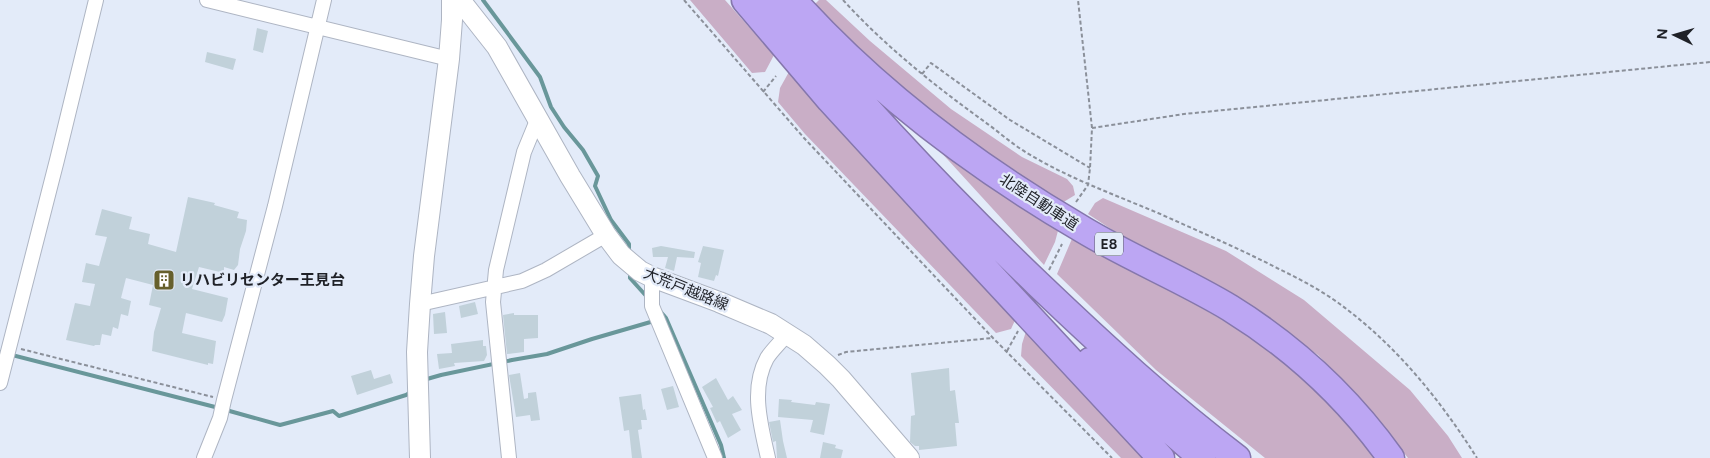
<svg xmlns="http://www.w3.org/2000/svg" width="1710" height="458" font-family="Figtree,'Noto Sans JP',sans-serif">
<rect width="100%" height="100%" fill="#e3ebf9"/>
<!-- green -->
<path fill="#c9aec6" d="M690 0H725L774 55 765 72 752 73Z
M819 0H826L870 41 951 109 1022 157 1067 179 1073 186 1075 195 1062 203C1035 185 1007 170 981 151 921 108 867 57 815 4Z
M790 70 1017 316 1011 329 996 333 805 134 778 102 780 88Z
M917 126 1059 227 1055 242 1044 265Z
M1103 198 1226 251 1304 300 1410 390 1448 436 1462 458H1408L1366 405 1318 355 1225 294 1140 248 1088 214 1095 203Z
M1074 234 1250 336 1325 394 1377 458H1265L1156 370 1057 274Z
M1028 325 1154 458H1121L1021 356 1022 344Z"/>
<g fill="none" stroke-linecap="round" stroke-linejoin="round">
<!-- stream -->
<path stroke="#69979a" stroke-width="4" d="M483 0 540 77 551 107 564 127 583 150 598 176 595 186 611 220 629 244V253
M630 272V278L648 298
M660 311 666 318 721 445 724 458
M0 352 219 408
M424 381 427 379 441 375 512 360 547 354 592 339 654 321
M226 410 280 425 333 411 339 416 406 395 411 392"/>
</g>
<!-- building -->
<path fill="#c1d1da" d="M257 28 268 31 263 53 253 50Z
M207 52 236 59 233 70 205 62Z
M188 197 215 203 214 205 239 212 237 218 247 220 246 231 240 249 238 265 234 270 224 267V273L199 267 192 289 228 298 225 315 222 322 186 313 182 333 216 341 213 364 208 363V365L152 351 154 332 161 308 149 305 153 285 126 278 121 298 131 301 128 316 121 314 118 329 113 327 111 336 102 334 100 345H95L94 346 66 340 75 303 90 306 95 284 82 282 86 263 99 266 107 237 95 235 102 209 132 217 129 229 150 234 148 244 176 252Z
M661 246 695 252 694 258 677 257 674 271 665 268 668 257H653L652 248Z
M703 246 724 250 718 276 716 275 714 281 698 277 701 263 698 262Z
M475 302 478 314 461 318 459 306Z
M445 312 447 333 434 334 433 314Z
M514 313V315H538V338L524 339V352L507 354 503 315Z
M483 340V346H486L487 355 484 361 454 363 455 366 439 369 437 354 452 353 451 344Z
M949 368 950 391 955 390 959 423H955L957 446 919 450V446H915L910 442 911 416 915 415 911 373Z
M371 370 374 379 390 374 393 383 357 395 351 376Z
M520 373 524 399 528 398V393L536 392 540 420 531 421 530 415 516 417 509 375Z
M716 378 728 400 733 396 742 410 732 414 741 430 728 438 720 421 717 423 710 408 713 407 702 387Z
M673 386 679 407 667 410 661 389Z
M641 394 643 410 645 409 647 420H641L642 429 638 430 642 458H632L629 430 624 431 619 397Z
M779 399 792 400 791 402 815 405 816 402 830 404 824 435 810 432 813 420 778 417Z
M780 420 783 441 787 458H777L776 441 773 442 769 422Z
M823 442 836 445 835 448 843 450 841 458H820Z"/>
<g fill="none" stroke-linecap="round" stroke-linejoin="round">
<!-- street casing -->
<g stroke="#aeb5c3" stroke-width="16">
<path id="street" d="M207 0 449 59
M652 277V306L715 458
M420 304 522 281 546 270 606 235
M0 383 57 160 96 0
M204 458 220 418 224 400 275 206 324 0
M509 458 493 302 496 270 524 152 538 118
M768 458C761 426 750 389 767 358 772 350 781 342 787 334"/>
</g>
<!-- secondary casing -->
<g stroke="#aeb5c3" stroke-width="22">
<path id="secondary" d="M460 0 497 47 570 176 606 235 621 255 640 271 652 277 719 302 771 324 804 345 827 365 841 379 909 458
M420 458 417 352 420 304 424 256 449 59 452 20V0"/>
</g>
<!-- highway casing -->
<g stroke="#8577ac" stroke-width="29">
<path id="highway" d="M745 0 830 100 962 244 1161 458
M773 0C856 100 944 194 1038 284 1102 345 1167 405 1237 458
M793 0C875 91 976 167 1082 229 1130 258 1182 279 1230 308 1293 347 1348 398 1391 458
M1090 361 1202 458"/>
</g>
<!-- path -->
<path stroke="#8b909a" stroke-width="2" stroke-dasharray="4 2.5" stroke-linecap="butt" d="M684 0 804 138 993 338 1112 458
M843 0C885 46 935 86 985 122 999 132 1012 144 1027 153 1068 178 1113 194 1158 213 1198 231 1238 248 1277 268 1302 280 1328 294 1349 311 1401 351 1442 403 1477 458
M922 74 931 63 1010 120 1090 168
M763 92 776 76
M1092 128 1184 114 1710 62
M1076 202 1088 185 1090 168 1092 128 1078 0
M1049 270 1062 244
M21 349 213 397
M1007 351 1018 331
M838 355 846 352 992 338"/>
<!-- street -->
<use href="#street" stroke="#fff" stroke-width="14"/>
<!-- secondary -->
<use href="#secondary" stroke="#fff" stroke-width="20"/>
<!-- highway -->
<use href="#highway" stroke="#bca6f3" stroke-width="26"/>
</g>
<!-- icons -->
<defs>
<g id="building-square" transform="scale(1.125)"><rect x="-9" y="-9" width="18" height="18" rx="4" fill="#66602c" stroke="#e3ebf9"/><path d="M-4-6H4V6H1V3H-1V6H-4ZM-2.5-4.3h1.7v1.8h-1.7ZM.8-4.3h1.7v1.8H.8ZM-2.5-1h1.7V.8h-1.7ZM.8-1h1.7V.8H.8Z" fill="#fff"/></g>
</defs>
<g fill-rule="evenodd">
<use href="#building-square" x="164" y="280"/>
</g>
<g text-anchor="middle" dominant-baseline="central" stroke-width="4.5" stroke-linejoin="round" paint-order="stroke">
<!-- shield labels -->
<rect fill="#e3ebf9" stroke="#5a5e66" stroke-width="1" x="1095" y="232.5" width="28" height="23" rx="4"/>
<g font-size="14" font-weight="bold" fill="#1f2127">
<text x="1109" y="244">E8</text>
</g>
<!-- street labels -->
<g font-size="15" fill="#1f2127" stroke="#e3ebf9">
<text transform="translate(1039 202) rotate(33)">北陸自動車道</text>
<text transform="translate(686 289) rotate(22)">大荒戸越路線</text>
</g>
<!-- poi labels -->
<g font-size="15" font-weight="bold" fill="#1f2127" stroke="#e3ebf9" text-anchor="start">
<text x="180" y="280">リハビリセンター王見台</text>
</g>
</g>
<!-- north arrow -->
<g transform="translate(1675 35) rotate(275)" stroke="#e3ebf9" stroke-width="4" paint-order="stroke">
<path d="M0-4L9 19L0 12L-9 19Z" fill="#1f2127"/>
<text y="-8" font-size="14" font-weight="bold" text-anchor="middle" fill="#1f2127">N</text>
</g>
</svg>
